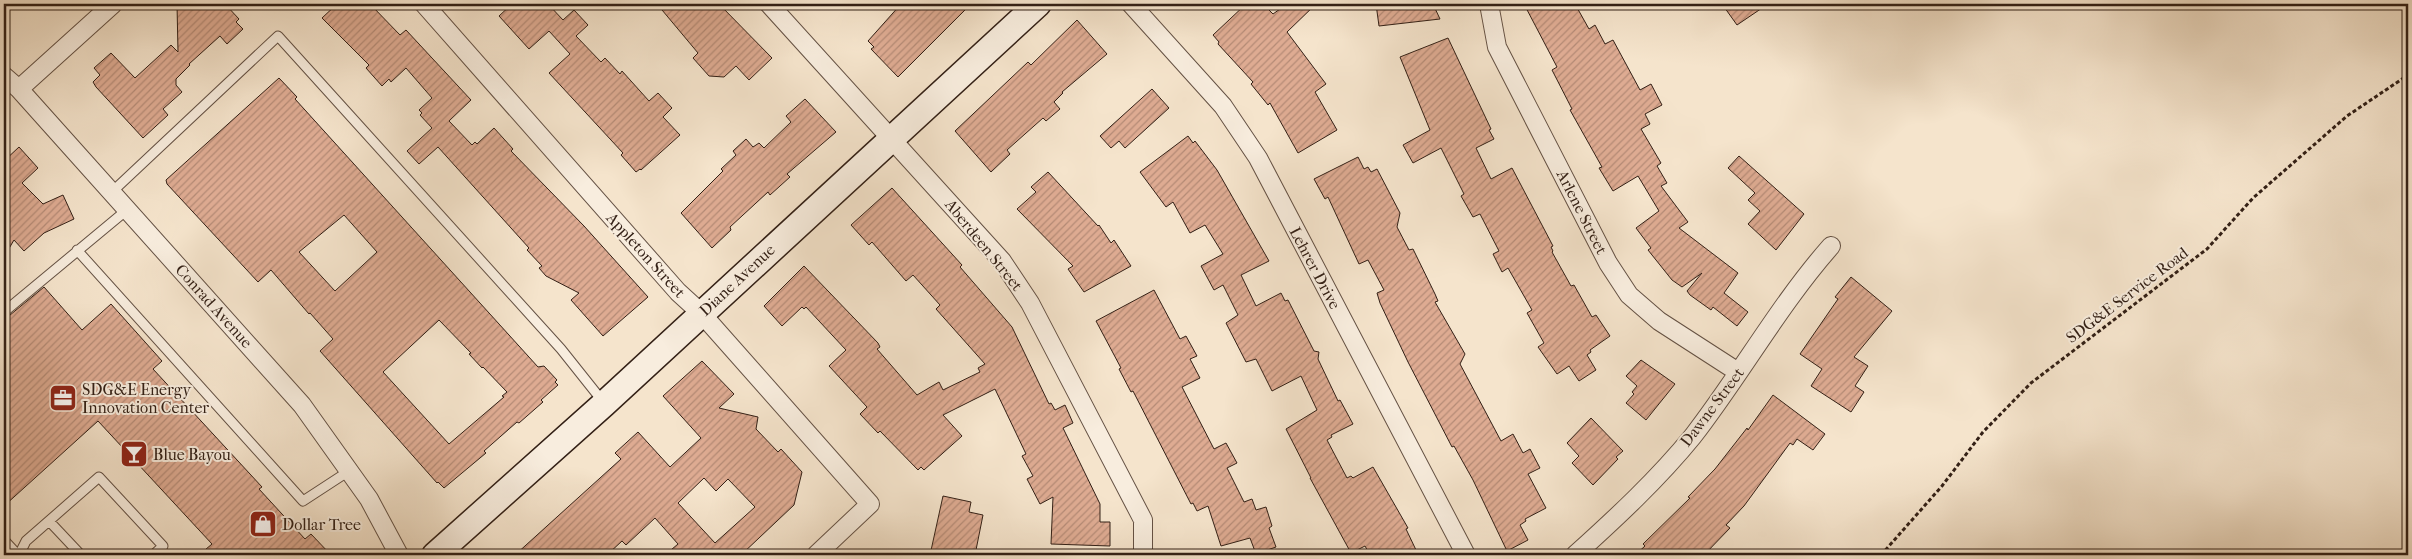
<svg xmlns="http://www.w3.org/2000/svg" width="2412" height="559" font-family="'IM FELL French Canon',serif">
<defs>
<pattern id="building-hatch" width="6" height="6" patternUnits="userSpaceOnUse" patternTransform="scale(1.25)"><rect width="6" height="6" fill="#deab92"/><path d="M-1 1l2-2M0 6l6-6M5 7l2-2" fill="none" stroke="#b58b76"/></pattern>
</defs>
<rect width="100%" height="100%" fill="#f5e4cc"/>
<filter id="stains"><feTurbulence type="fractalNoise" baseFrequency=".004" numOctaves="4"/><feColorMatrix values="0 0 0 0 .2 0 0 0 0 .09 0 0 0 0 .02 0 0 0 .5 -.17"/></filter>
<radialGradient id="worn" r=".72"><stop offset=".6" stop-color="#630" stop-opacity="0"/><stop offset="1" stop-color="#630" stop-opacity=".3"/></radialGradient>
<!-- building -->
<path fill="url(#building-hatch)" stroke="#332016" fill-rule="evenodd" d="M177 4H225L239 19 236 22 243 29 227 44 220 36 189 64 190 65 176 79V85L182 92 163 109 168 115 143 138 96 87 93 82 100 75 94 68 111 53 135 78 171 45 178 52Z
M337 4H370L400 35 406 30 471 100 449 121 472 145 475 142 477 144 494 128 513 149 511 151 584 226 648 297 603 336 571 300 579 293 546 276 539 268 542 266 527 250 529 248 438 147 419 164 407 151 432 128 420 115 422 113 419 110 432 98 406 68 391 82 389 79 382 86 366 68 369 65 322 18Z
M512 4H548L563 20 574 10 588 25 576 36 601 62 605 58 620 74 622 71 649 101 658 93 672 108 663 117 680 135 641 170 640 169 636 172 621 155 623 153 549 73 570 54 549 31 529 49 499 16Z
M657 4H719L772 58 749 80 736 66 724 77 709 76 693 58 698 53Z
M901 4H971L898 77 871 49 874 47 868 41Z
M1246 4H1263L1273 14 1287 4H1316L1287 32 1326 84 1315 92 1337 130 1298 153 1270 103 1268 105 1251 84 1253 82 1218 44 1219 42 1213 35Z
M1376 4H1433L1440 19 1379 26Z
M1524 4H1575L1589 29 1595 25 1605 44 1613 40 1640 90 1651 84 1662 105 1645 114 1650 124 1641 129 1661 163 1657 166 1667 183 1661 186 1688 222 1679 228 1738 273 1724 293 1748 312 1737 326 1713 307 1711 310 1690 295 1687 291 1702 273 1682 287 1672 280 1648 250 1651 248 1636 228 1659 211 1638 176 1613 191 1599 168 1602 167 1570 110 1572 109 1552 70 1557 67Z
M1722 4H1768L1737 25Z
M1077 20 1107 54 1062 92 1063 93 1054 102 1060 109 1046 121 1043 118 1007 150 1010 154 991 172 955 131 1028 62 1031 65Z
M1448 38 1491 129 1489 130 1494 139 1476 148 1491 179 1512 168 1553 246 1551 247 1553 251 1552 252 1571 286 1574 285 1592 317 1596 315 1610 336 1590 350 1591 352 1587 355 1596 370 1579 381 1569 366 1557 374 1538 347 1544 343 1527 313 1532 310 1508 268 1502 272 1493 254 1499 251 1480 214 1473 217 1461 196 1464 194 1441 148 1413 163 1403 145 1430 130 1400 57Z
M279 78 297 97 295 99 538 367 544 366 557 380 555 382 558 385 541 400 543 402 519 423 517 422 484 451 486 453 444 488 438 482 437 483 320 351 333 339 310 313 309 314 271 270 258 282 167 184 166 180ZM344 215 377 252 335 291 299 252ZM439 320 471 353 469 354 482 368 483 367 507 392 502 396 504 397 449 444 383 372Z
M1152 89 1169 108 1125 148 1119 141 1111 148 1100 136Z
M805 99 836 132 787 174 790 177 770 195 768 192 730 227 731 230 712 248 681 213 723 171 721 169 736 155 733 151 746 139 753 147 759 143 764 148 791 122 786 116Z
M1188 136 1193 143 1195 141 1217 170 1269 261 1241 275 1256 306 1281 293 1285 301 1288 300 1314 351 1319 352 1318 359 1338 401 1340 400 1353 424 1331 435 1332 437 1327 440 1347 478 1351 476 1353 478 1373 467 1408 528 1406 529 1416 550 1405 555H1370L1365 546 1351 553 1310 478H1311L1286 429 1317 410 1301 376 1272 391 1256 359 1246 362 1226 323 1238 315 1223 285 1214 290 1201 266 1223 254 1205 225 1190 233 1173 202 1166 207 1140 172Z
M19 147 38 168 22 183 43 204 63 195 74 219 44 233 24 251 14 240 4 257V161Z
M1739 156 1804 214 1776 250 1748 224 1760 211 1748 200 1755 193 1728 168Z
M1358 157 1364 169 1368 167 1371 172 1377 169 1400 213 1397 227 1409 250 1413 249 1435 294 1438 301 1435 302 1465 354 1460 364 1501 441 1513 434 1523 453 1530 449 1540 468 1528 474 1546 508 1525 519 1526 521 1520 525 1528 540 1507 551 1473 480 1454 446 1452 447 1408 362 1380 303 1377 293 1384 290 1368 260 1359 264 1328 197 1325 199 1314 179Z
M1048 172 1098 226 1099 225 1111 243 1114 240 1131 266 1084 292 1068 269 1073 266 1017 209 1036 192 1031 187Z
M892 188 962 265 960 267 1012 327 1049 404 1051 403 1055 410 1065 405 1073 423 1063 428 1100 504V522H1110V546L1051 544 1053 497 1040 504 1027 479 1033 476 1022 456 1026 454 995 389 943 415 962 436 924 470 921 467 918 470 880 431 878 433 860 414 867 407 829 366 846 350 806 307 804 309 802 307 782 326 764 306 804 266 878 343 880 347 877 349 917 395 939 382 943 390 980 372 978 368 985 364 936 309 940 305 913 275 906 281 872 242 869 245 851 225Z
M1851 277 1892 311 1854 357 1868 366 1855 386 1864 392 1851 412 1811 386 1822 369 1800 354 1838 299 1835 297Z
M44 287 82 330 111 304 162 361 153 369 262 487 259 489 305 539 311 534 331 555H199L212 544 98 421 4 506V320Z
M1154 290 1180 339 1186 336 1197 356 1190 359 1200 378 1182 387 1214 449 1226 443 1237 463 1227 468 1244 502 1252 499 1256 510 1266 507 1272 526 1269 528 1276 547 1256 554 1250 538 1221 546 1208 506 1197 511 1193 503 1191 504 1133 391 1131 392 1119 369 1121 368 1096 321Z
M1641 360 1675 384 1646 420 1626 403 1634 394 1632 392 1637 386 1626 376Z
M702 361 734 394 719 408 758 417 756 429 778 452 781 449 802 472 794 505 741 555H665L678 544 655 518 626 545 622 541 607 555H515L621 459 615 453 638 432 670 467 701 438 663 396ZM704 478 716 491 728 479 755 507 715 543 678 503Z
M1773 395 1825 434 1813 450 1797 439 1793 445 1790 443 1744 506 1726 525 1730 528 1704 555H1635L1645 546 1643 544 1690 498 1688 497 1715 469 1747 428 1748 430Z
M1591 418 1623 451 1616 457 1618 459 1593 485 1572 463 1579 456 1567 443Z
M943 496 971 502 969 512 983 515 975 555H930Z"/>
<g fill="none" stroke-linecap="round" stroke-linejoin="round">
<!-- lane casing -->
<g stroke="#645144" stroke-width="11">
<path id="lane" d="M113 191 278 36 561 349 604 403
M77 250 303 501 349 471
M4 312 128 209
M49 521 81 555
M4 540 18 555
M19 555 26 541 99 477 163 546 153 555"/>
</g>
<!-- street casing -->
<g stroke="#645144" stroke-width="20">
<path id="street" d="M424 4 678 292 701 313 870 504 816 555
M769 4 1002 261 1030 303 1143 520V555
M1131 4 1223 106 1258 158 1466 555
M1489 4 1497 47 1608 263 1629 295 1659 321 1738 372
M4 76 19 89 302 405 369 499 399 555
M19 89 113 4
M1575 555C1616 518 1658 479 1693 436 1741 374 1779 305 1831 246"/>
</g>
<!-- secondary casing -->
<g stroke="#332016" stroke-width="28">
<path id="secondary" d="M435 555 604 404 1038 4"/>
</g>
<!-- path -->
<path stroke="#332016" stroke-width="3" stroke-dasharray="4 2.5" stroke-linecap="butt" d="M1881 555 1942 486 1983 432 2031 383 2207 249 2253 198 2347 116 2408 75"/>
<!-- lane -->
<use href="#lane" stroke="#f8edde" stroke-width="9"/>
<!-- street -->
<use href="#street" stroke="#f8edde" stroke-width="18"/>
<!-- secondary -->
<use href="#secondary" stroke="#f8edde" stroke-width="25"/>
</g>
<!-- icons -->
<defs>
<g id="office-square" transform="scale(1.4375)"><rect x="-9" y="-9" width="18" height="18" rx="4" fill="#8f2418" stroke="#f8edde"/><path d="M-6-3h4V-5.5h4V-3h4V5H-6ZM-1-4.5V-3h2v-1.5ZM-6 0V1H6V0Z" fill="#fff"/></g>
<g id="bar-square" transform="scale(1.4375)"><rect x="-9" y="-9" width="18" height="18" rx="4" fill="#8f2418" stroke="#f8edde"/><path d="M-6-5H6L.8 .8V4.5H3.5V6h-7V4.5H-.8V.8Z" fill="#fff"/></g>
<g id="shop-square" transform="scale(1.4375)"><rect x="-9" y="-9" width="18" height="18" rx="4" fill="#8f2418" stroke="#f8edde"/><path d="M-5-2.5h2.3a2.7 3.5 0 0 1 5.4 0H5L5.5 6h-11ZM-1.5-2.5h3a1.5 2.3 0 0 0-3 0Z" fill="#fff"/></g>
</defs>
<g fill-rule="evenodd">
<use href="#office-square" x="63" y="398"/>
<use href="#bar-square" x="134" y="454"/>
<use href="#shop-square" x="263" y="524"/>
</g>
<g text-anchor="middle" dominant-baseline="central" stroke-width="4" stroke-linejoin="round" paint-order="stroke">
<!-- street labels -->
<g font-size="16" fill="#332016" stroke="#f8edde">
<text transform="translate(1582 212) rotate(63)">Arlene Street</text>
<text transform="translate(984 245) rotate(51)">Aberdeen Street</text>
<text transform="translate(646 255) rotate(48)">Appleton Street</text>
<text transform="translate(1315 268) rotate(62)">Lehrer Drive</text>
<text transform="translate(737 280) rotate(-43)">Diane Avenue</text>
<text transform="translate(2127 295) rotate(-37)">SDG&amp;E Service Road</text>
<text transform="translate(214 306) rotate(48)">Conrad Avenue</text>
<text transform="translate(1712 407) rotate(-53)">Dawne Street</text>
</g>
<!-- poi labels -->
<g font-size="16" fill="#332016" stroke="#f8edde" text-anchor="start">
<text x="82" y="389">SDG&amp;E Energy<tspan x="82" dy="18">Innovation Center</tspan></text>
<text x="153" y="454">Blue Bayou</text>
<text x="282" y="524">Dollar Tree</text>
</g>
</g>
<!-- margin -->
<rect width="2412" height="559" fill="none" stroke="#f5e4cc" stroke-width="20"/>
<rect x="5" y="5" width="2402" height="549" fill="none" stroke="#332016" stroke-width="2.5"/>
<rect x="10" y="10" width="2392" height="539" fill="none" stroke="#332016"/>
<rect width="100%" height="100%" filter="url(#stains)"/>
<rect width="100%" height="100%" fill="url(#worn)"/>
</svg>
